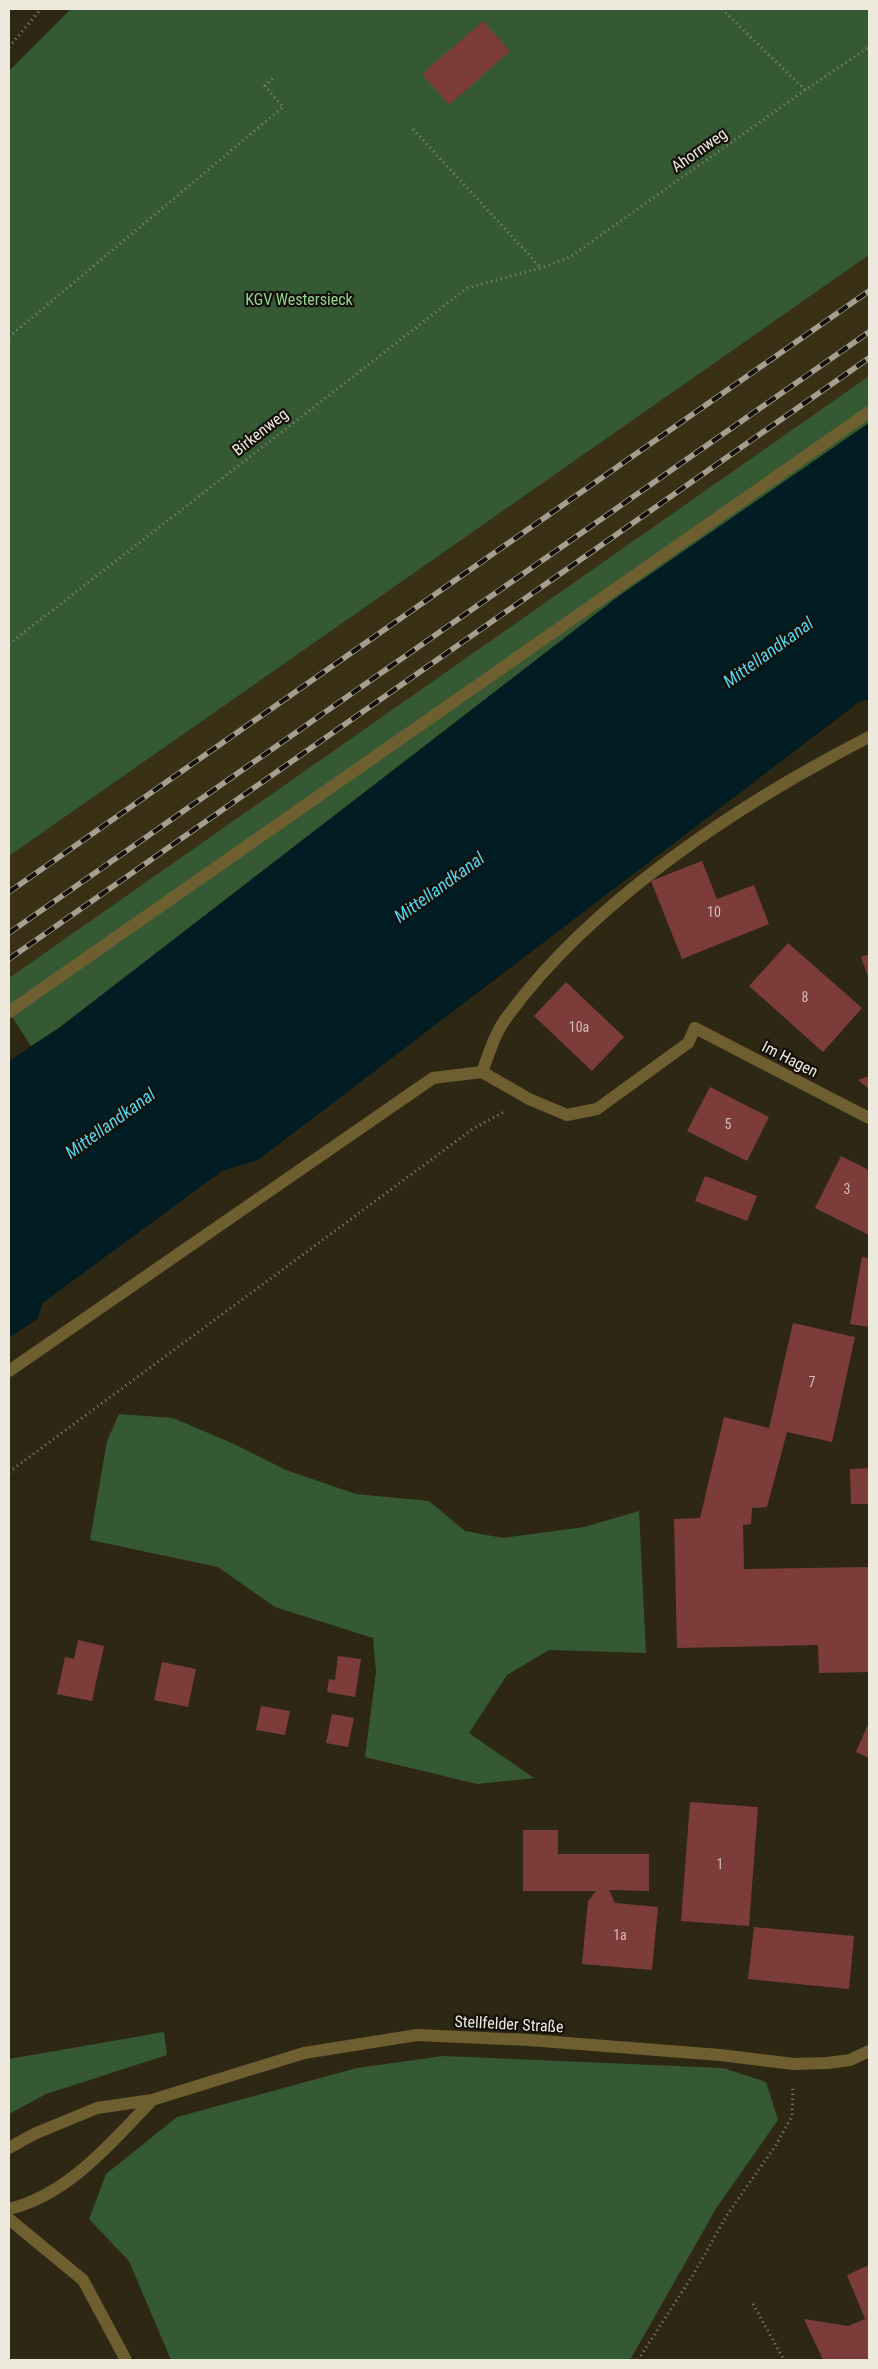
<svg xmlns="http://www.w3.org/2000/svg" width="878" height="2369" font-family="'Roboto Condensed',sans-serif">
<rect width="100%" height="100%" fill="#2e2714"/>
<!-- built -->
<path fill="#3a3016" d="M869 255V376L9 978V856Z"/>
<!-- green -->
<path fill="#355933" d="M71 9H869V255L9 856V71Z
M869 376V423L619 596 59 1028 31 1046 9 1012V978Z
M119 1414 173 1418 234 1444 286 1470 356 1494 429 1501 465 1531 503 1538 584 1527 639 1511 646 1653 549 1650 507 1675 469 1733 534 1778 477 1784 365 1757 376 1672 373 1638 275 1607 218 1567 90 1540 107 1441Z
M164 2032 167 2055 46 2094 9 2114V2059Z
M443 2056 723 2068 766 2082 778 2120 717 2207 630 2360H171L129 2261 89 2219 106 2174 177 2117 357 2068Z"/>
<!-- water -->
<path fill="#011c22" d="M869 423V699L859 702 258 1160 222 1171 48 1299 42 1304 38 1318 9 1338V1061L59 1028 619 596Z"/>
<!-- building -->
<path fill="#7c3d3a" d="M483 21 510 51 449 105 422 74Z
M702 861 717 899 754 885 769 924 682 959 651 881Z
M788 943 862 1008 823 1052 749 986Z
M869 954V979L861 957Z
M566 982 624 1037 592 1071 534 1016Z
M869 1076V1089L858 1080Z
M710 1087 769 1117 747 1161 687 1131Z
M841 1156 869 1170V1235L815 1208Z
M705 1176 757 1196 747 1221 695 1201Z
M862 1257 869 1258V1327L850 1324Z
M793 1323 855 1337 832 1442 787 1432 767 1507 752 1508 751 1524 743 1525 744 1569 869 1567V1672L819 1673 818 1645 677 1648 674 1519 700 1518 724 1417 769 1428Z
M869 1468V1504H851L850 1469Z
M78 1640 104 1646 92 1701 57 1694 65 1657 74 1659Z
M338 1656 361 1659 355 1697 327 1692 329 1679 335 1680Z
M162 1662 196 1669 188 1707 154 1700Z
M261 1706 290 1711 285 1735 256 1730Z
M332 1714 354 1718 348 1747 326 1743Z
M869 1722V1758L856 1752Z
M690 1802 758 1807 749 1926 681 1921Z
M523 1830H558V1854H649V1891L609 1890 615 1903 658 1907 652 1970 582 1964 588 1901 596 1891H523Z
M754 1927 854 1936 849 1989 748 1979Z
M869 2265V2360H823L804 2319 848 2326 865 2319 847 2275Z"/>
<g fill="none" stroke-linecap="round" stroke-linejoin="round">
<!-- path -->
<path stroke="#8c8676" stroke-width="3" stroke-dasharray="1 4" stroke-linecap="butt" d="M722 9 805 90
M9 47 41 9
M413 129 541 268
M9 337 283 107 265 86 273 78
M9 644 467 288 541 268 570 257 805 90 869 47
M9 1472 474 1128 504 1112
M753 2304 784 2360
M638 2360 693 2275 727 2215 776 2145 792 2116 793 2087"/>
<!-- service -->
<path stroke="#6e5f31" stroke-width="12" d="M9 1012 869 412
M482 1072C489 1054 495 1032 507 1017 592 900 742 802 869 737
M9 1371 433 1078 482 1072 529 1099 567 1115 597 1109 688 1043 695 1028"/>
<!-- minor -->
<path stroke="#6e5f31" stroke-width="12" d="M695 1028 869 1118
M9 2219 83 2280 126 2360"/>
<!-- tertiary -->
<path stroke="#6e5f31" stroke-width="12" d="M9 2148 34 2134 97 2108 152 2100 304 2053 417 2035 529 2040 720 2055 794 2064 827 2063 850 2060 869 2051
M9 2209C68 2195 112 2142 152 2100"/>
<!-- rail casing -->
<g stroke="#a59f90" stroke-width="5.5">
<path id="rail" d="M9 892 869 291
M9 933 869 332
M9 959 869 358"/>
</g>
<!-- rail -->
<use href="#rail" stroke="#131008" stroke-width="4" stroke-dasharray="11" stroke-linecap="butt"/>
</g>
<g text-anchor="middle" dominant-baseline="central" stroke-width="4.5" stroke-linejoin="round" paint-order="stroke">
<!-- number labels -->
<g font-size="14" fill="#d2beb4">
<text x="714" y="912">10</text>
<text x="805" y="997">8</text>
<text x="579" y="1027">10a</text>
<text x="728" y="1124">5</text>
<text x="847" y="1189">3</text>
<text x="812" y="1382">7</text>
<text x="720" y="1864">1</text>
<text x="620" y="1935">1a</text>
</g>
<!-- street labels -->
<g font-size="16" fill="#eee9dd" stroke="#131008">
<text transform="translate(699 150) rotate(-35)">Ahornweg</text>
<text transform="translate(260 432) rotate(-38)">Birkenweg</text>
<text transform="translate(790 1059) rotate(27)">Im Hagen</text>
<text transform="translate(509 2024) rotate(3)">Stellfelder Straße</text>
</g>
<!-- park labels -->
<g font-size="16" fill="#93d68f" stroke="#131008">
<text x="299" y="299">KGV Westersieck</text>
</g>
<!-- water labels -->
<g font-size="18" font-style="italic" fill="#54d5f2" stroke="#131008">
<text transform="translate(768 652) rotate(-36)">Mittellandkanal</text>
<text transform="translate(439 887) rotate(-36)">Mittellandkanal</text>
<text transform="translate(110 1123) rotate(-36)">Mittellandkanal</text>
</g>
</g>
<!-- border -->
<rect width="878" height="2369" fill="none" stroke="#eee9dd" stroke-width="20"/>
</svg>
